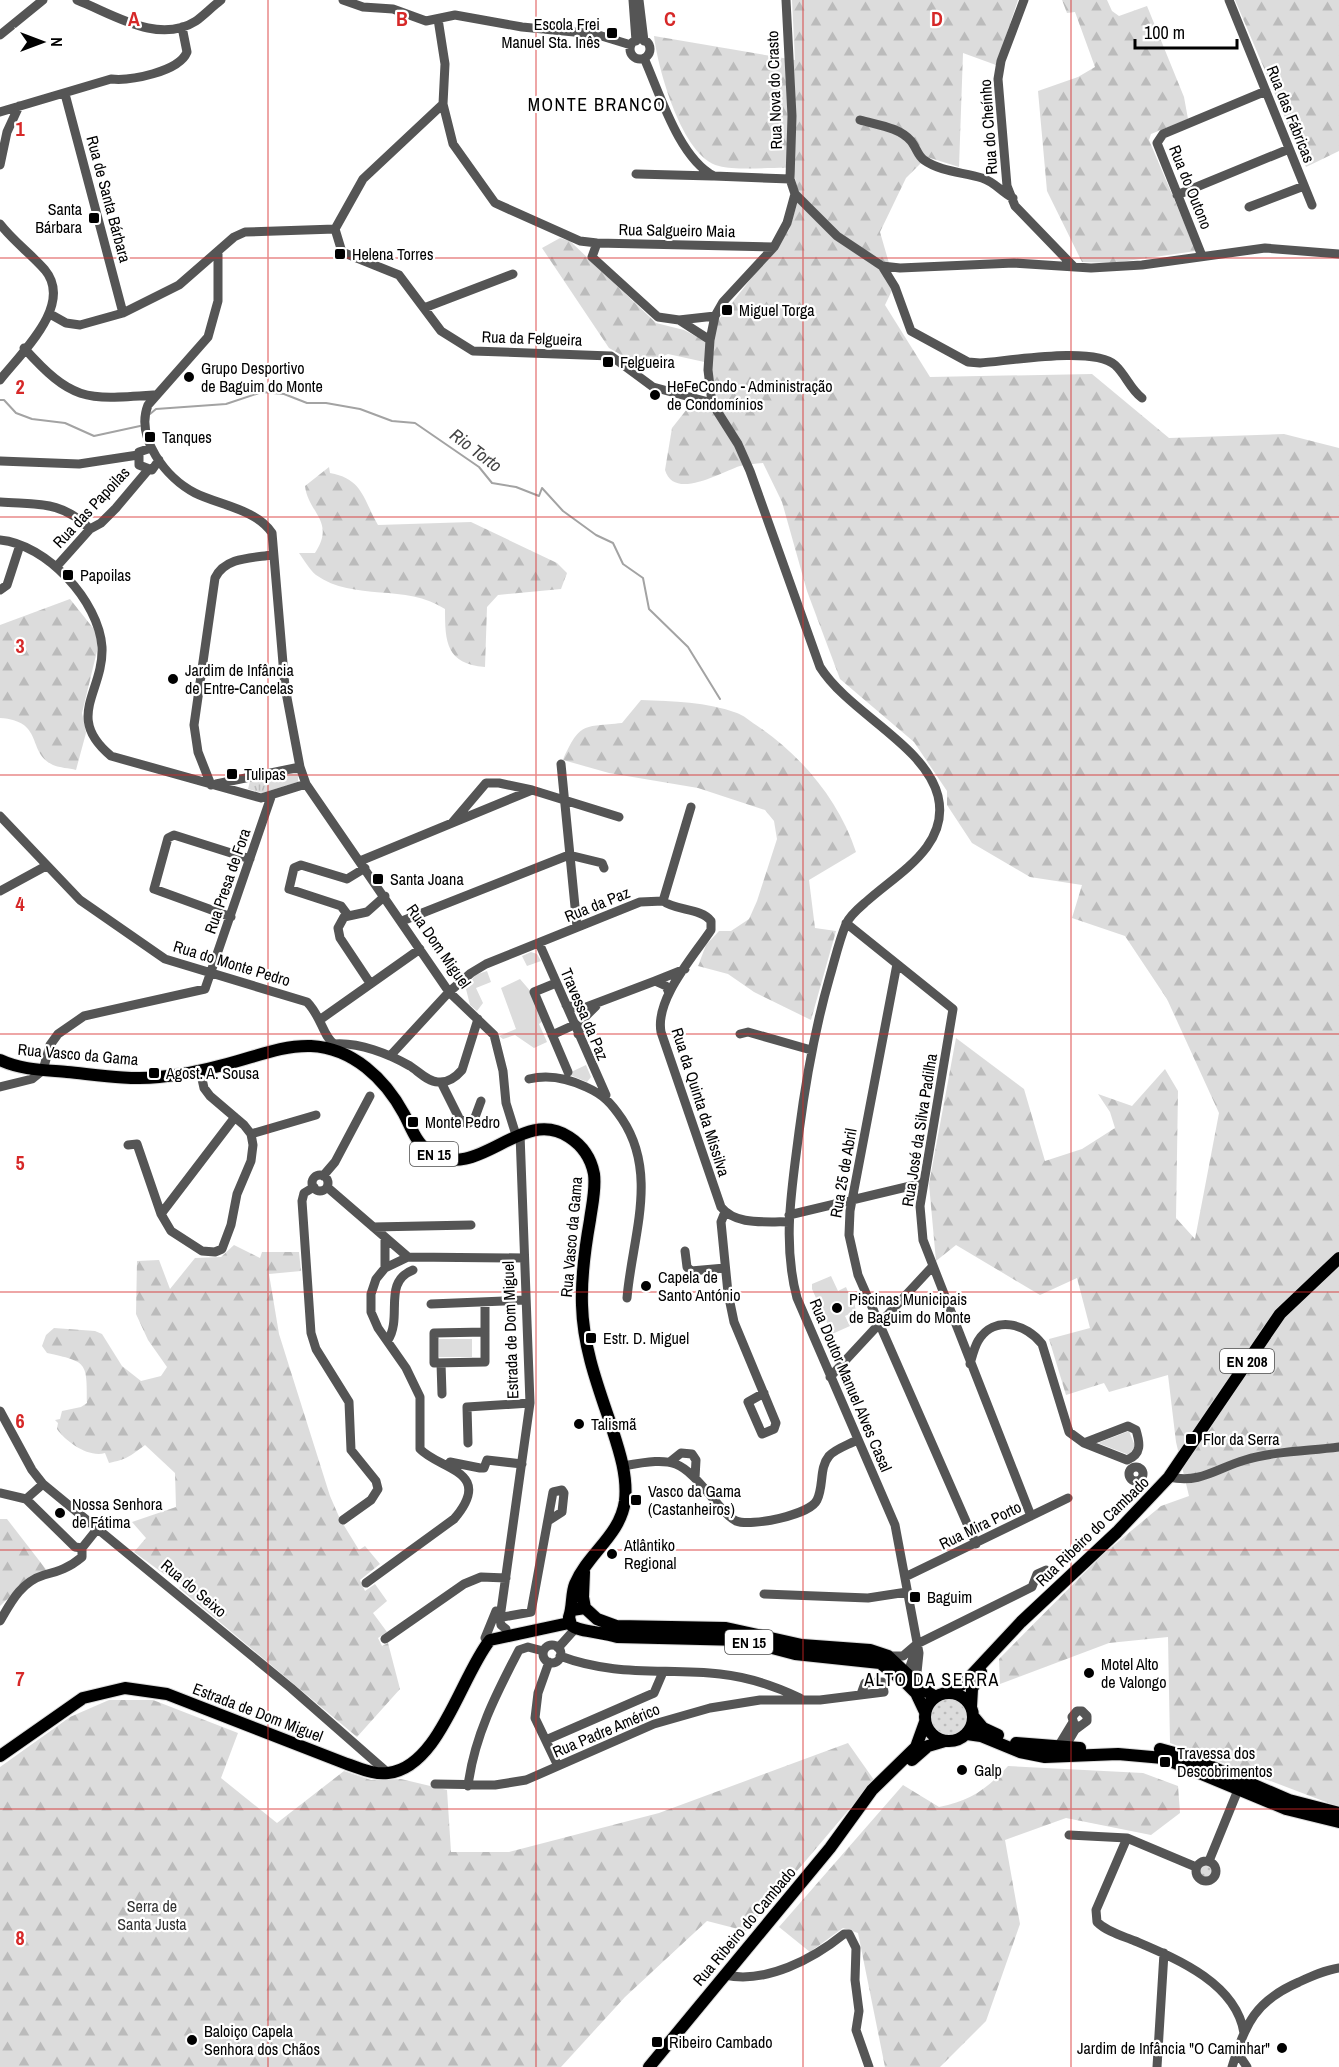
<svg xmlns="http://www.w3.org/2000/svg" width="1339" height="2067" font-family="'Archivo Narrow',sans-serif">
<defs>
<pattern id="grass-dots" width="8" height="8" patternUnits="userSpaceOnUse" patternTransform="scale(1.5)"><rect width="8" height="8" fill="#dcdcdc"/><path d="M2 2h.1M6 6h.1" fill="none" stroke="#bbb" stroke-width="1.8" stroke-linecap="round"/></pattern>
<pattern id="forest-firs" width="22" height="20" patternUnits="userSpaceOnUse" patternTransform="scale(1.5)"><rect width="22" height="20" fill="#dcdcdc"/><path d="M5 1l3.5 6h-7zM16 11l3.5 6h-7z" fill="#bbb"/></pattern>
<pattern id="park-tufts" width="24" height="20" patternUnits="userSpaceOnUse" patternTransform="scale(1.5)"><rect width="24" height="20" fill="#dcdcdc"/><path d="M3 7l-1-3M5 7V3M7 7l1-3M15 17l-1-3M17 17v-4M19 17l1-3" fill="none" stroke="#bbb"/></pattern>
</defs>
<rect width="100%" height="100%" fill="#fff"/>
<!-- grass -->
<path fill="url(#grass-dots)" d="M929 1717a20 20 0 1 1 40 0a20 20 0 1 1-40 0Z
M1199 1871a7 7 0 1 1 14 0a7 7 0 1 1-14 0Z"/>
<!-- forest -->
<path fill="url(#forest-firs)" d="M792 0H1018L996 65 963 53 959 167 927 157 906 178 880 232 895 284 885 305 930 377 1092 374 1169 438 1284 434 1339 448V1807L1170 1743 1168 1637 1109 1643 1000 1684 999 1659 1101 1556 1161 1506 1189 1496 1176 1442 1168 1375 1109 1392 1104 1383 1066 1395 1049 1339 1090 1328 1077 1278 1040 1295 956 1245 936 1261 929 1184 956 1038 1024 1089 1045 1161 1082 1149 1115 1128 1110 1112 1098 1094 1132 1106 1165 1069 1178 1091 1176 1218 1195 1239 1219 1113 1167 999 1125 936 1072 918 1082 885 1030 877 972 843 947 805V791L914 742 840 679 807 591 782 502 763 463C755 464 747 464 740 466 721 472 674 501 665 470L672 428 691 404 711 410 717 398 709 363 668 354 641 366 609 348 542 248 560 238 570 241 656 323 684 330 701 339 714 337 717 322 789 230 797 204 796 183 793 168C773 167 737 171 719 166 682 157 658 69 654 36L795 60Z
M1062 0H1107L1112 11 1119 16 1147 6 1184 97 1188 119 1151 134 1149 140 1196 251 1113 263 1082 262 1047 191 1038 91 1078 77 1095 67 1075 12 1067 13Z
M1235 0H1339V151L1306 167Z
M329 467 330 473C363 479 363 499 378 525L471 522 557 563 567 573 561 589 498 595 487 607 485 667C446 664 445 642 445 609 406 583 354 602 316 575 310 570 304 560 299 553H315C336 521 308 513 305 486Z
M70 599 97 633V651L82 713 86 733 76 770C69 768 60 768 53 765 26 752 45 721 0 718V625Z
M641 700C673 701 707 702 737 713 743 715 750 721 756 725 801 755 839 800 856 852L809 880 815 928 836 931 811 1020 754 992 728 974 698 966 706 945 719 931H731L749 919 757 901 777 839 774 821 765 810 698 788 609 773 563 760C580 722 583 727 622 723Z
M234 1245 260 1258 262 1252H299L301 1271 269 1274 279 1334 330 1496 340 1519 359 1550 365 1546 380 1564 360 1580 365 1591 375 1584 387 1601 373 1613 387 1632 378 1638 382 1646 388 1643 400 1689 357 1737 179 1588 182 1584 168 1572 164 1574 134 1552 146 1538 132 1522 176 1507 175 1473 145 1445C129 1457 127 1459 109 1463L105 1453C89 1458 66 1442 57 1429L58 1423 55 1420 60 1419 62 1411 81 1407 87 1403C87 1361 87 1362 47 1353L42 1346 46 1335 54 1328 95 1331 102 1334 122 1366 141 1381 161 1376 167 1367 148 1340 136 1314 137 1261 159 1260 170 1289 195 1258 221 1257Z
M0 1519H7L48 1572 28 1579 0 1606Z
M109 1700H153L238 1733 221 1778 277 1823 344 1771 371 1780 401 1779 447 1790 451 1852H509L659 1813 848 1743 874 1780 746 1931 707 1921 625 1997 561 2067H0V1767L70 1717Z
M1008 1766 1143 1773 1178 1786 1180 1813 1151 1835 1066 1818 1005 1840 1020 1924 986 2021 940 2067H885L858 1933 843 1928 810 1952 779 1927 903 1785 939 1807C970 1801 987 1789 1008 1766Z"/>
<!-- park -->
<path fill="url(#park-tufts)" d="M295 772 298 774V782L262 793 248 789 250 781Z"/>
<!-- garden -->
<path fill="#dcdcdc" d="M531 952 537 954 541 961 527 966 522 956Z
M487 971 491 982 476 988 483 1003 477 1011 470 1005 466 989 475 975Z
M520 979 532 993 543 1021 539 1024 547 1042 534 1048 515 1035 503 1039 499 1036 516 1029 501 988Z
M586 1065 591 1077 587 1082 570 1075 569 1073Z
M831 1276 838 1291 846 1287 849 1294 852 1293 856 1311 845 1316 850 1326 832 1334 812 1289V1284Z
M439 1339H472V1357H439Z
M1129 1431 1135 1446 1129 1455 1098 1443Z"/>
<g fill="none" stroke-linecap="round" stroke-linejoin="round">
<!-- stream -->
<path stroke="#a3a3a3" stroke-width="2" d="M0 400H4L16 413 32 419 65 423 94 436 140 426
M150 414 156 409 226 404 262 392 284 394 307 403H326L360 409 392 421 415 423 479 467 492 483 516 487 539 496 542 488 563 511 596 535 613 543 623 564 643 578 649 609 688 647 720 699"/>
<!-- major casing -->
<g stroke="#dbdbdb" stroke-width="14">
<path id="major" d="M0 1060C21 1070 45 1070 67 1072 98 1075 129 1080 159 1077 182 1075 205 1070 227 1064 255 1057 282 1045 311 1046 353 1048 385 1079 404 1114 411 1127 416 1143 429 1152 479 1184 521 1105 569 1137 583 1146 591 1158 594 1174 596 1189 592 1205 590 1220 585 1248 581 1276 582 1305 583 1346 597 1384 610 1422 618 1447 628 1474 625 1501 620 1536 588 1553 575 1584 571 1594 573 1606 569 1617L571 1625C578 1632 605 1632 617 1637L742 1640 795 1654 880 1663 906 1683 916 1693 925 1712
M584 1572 583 1597 585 1608
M572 1610 585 1608 597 1619 616 1626 726 1628 802 1645 870 1650 888 1656 921 1687 935 1697
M949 1692 964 1683 1021 1622 1117 1532 1169 1477 1280 1314 1339 1258
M925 1717a24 24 0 1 1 48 0a24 24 0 1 1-48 0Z
M971 1707 972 1689 981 1672
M973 1716 983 1728 998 1735
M967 1734 981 1736 1020 1752 1045 1757 1118 1754 1163 1758 1286 1809 1339 1822
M1016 1743 1080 1748
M1160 1749 1189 1757 1289 1800 1339 1813
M0 1756 83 1698 125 1688 167 1694 347 1764C360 1768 374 1775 388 1773 439 1768 461 1676 490 1640L569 1623
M912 1760 928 1746 945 1741
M649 2067 830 1848 872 1790 916 1747 925 1722"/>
</g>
<!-- minor -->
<path stroke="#555" stroke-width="9" d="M77 0C113 14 158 45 196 21 204 15 212 7 221 0
M343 0 363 7 393 9 426 21 455 15 522 27 595 34 631 45
M633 0 636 41
M639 0 644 41
M786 0 792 116 790 179
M1024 0 1001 61 998 79 1007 186 1015 206 1074 267
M1229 0 1312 205
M438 19 445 64 443 104 363 179 335 229 342 252 399 275 441 331 473 351 611 356 653 387 712 403
M0 35 43 0
M630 49a10 10 0 1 1 20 0a10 10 0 1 1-20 0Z
M644 58C660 94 679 158 714 176L790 179
M65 94 123 313
M443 104 453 144 495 203 580 241 597 243 774 247
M0 112 111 79C130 81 179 72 187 52L182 27
M860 120C877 125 899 127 911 141 916 147 918 156 924 160 941 172 963 172 982 178 995 182 1001 192 1013 198
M0 165 7 132 19 106
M636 174 712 176
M790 179 795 194 837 236 882 266 895 287 911 331 968 362 980 363C1009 361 1094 346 1115 365 1126 375 1130 389 1142 398
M795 194 787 223 774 247 723 302 715 316 710 340 708 370 712 403 738 444 750 471 820 667C849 713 925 745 938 796 950 846 898 873 867 901 859 908 850 915 846 924 839 941 835 959 830 976 815 1028 806 1078 799 1132 792 1188 782 1242 797 1298L895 1525 919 1653 916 1682
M1177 195 1289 149
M1249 207 1304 186
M0 224C13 241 31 254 45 270 74 305 21 353 0 380
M597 243 592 257 658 317 679 320 715 316
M218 254V301L208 337 148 405C135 438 166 478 195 493 219 505 256 509 272 533L285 687 300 767 306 784 449 992 494 1035 503 1071 506 1103 516 1135
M1202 256 1157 143 1163 134 1266 91
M882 266 900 268 1014 263 1091 268 1142 265 1265 248 1339 254
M424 308 513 274
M50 314 66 323 80 325 123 313 179 285 234 237 245 232 335 229
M679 320 710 340
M24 348C72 401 84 400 154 395
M151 448 139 452V465L152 470 159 460
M0 461 79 464 138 455
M0 502C38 505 61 500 90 529
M0 540C46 544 99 601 102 647 104 692 64 717 111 756L261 798 306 784
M57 566 90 529 101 523 116 508 148 470
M0 590 7 585 20 545
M561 764 577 927
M216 784 300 767
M211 785 198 752 194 725 215 578C225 557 252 558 272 555
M0 816 80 900 165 959 307 1002C321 1016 323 1036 334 1044
M452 823 486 783H499L532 790
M360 861 532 790 619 817
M0 891 46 866
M663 901 691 807
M347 914 341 906 289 889 294 868 301 865 347 879 365 868
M231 917 154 889 168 838 174 835 250 859
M402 921 569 855 602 863 604 868
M846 923 953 1009 920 1206 923 1240 1031 1516
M539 943 606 1095
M897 964 850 1211 849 1235 858 1275 976 1544
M655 981 685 969
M370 983 340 938 338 928 344 917 367 912 385 896
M556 983 534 992 568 1072
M566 1005 581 1009 655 981 666 986 669 993
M321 1019 420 949
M578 1034 585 1017 596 1006
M740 1034 748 1032 811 1050
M552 1035 574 1025
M334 1044C359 1042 389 1054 410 1066 418 1071 428 1082 438 1082 448 1083 456 1077 462 1070L478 1019
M390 1056 449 992 471 973 486 964 640 902 663 901C676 911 701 908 711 921V930C693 957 655 999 661 1032L721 1207C736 1226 767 1221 789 1222
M529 1079C549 1074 567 1078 586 1087 604 1095 611 1103 622 1119 659 1174 632 1238 627 1298
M441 1082 459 1118 467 1124 474 1120 481 1101
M0 1087 32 1079 43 1070 50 1045 58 1034 84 1016 205 989 271 797
M251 1134 316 1115
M128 1145 137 1144 161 1214 171 1231 202 1251 215 1252 222 1249 231 1225 237 1194 251 1161 253 1145 251 1134 244 1125 210 1096 204 1088 200 1070
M312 1183a8 8 0 1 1 16 0a8 8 0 1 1-16 0Z
M323 1176 335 1162 370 1096
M314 1187 304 1193 302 1201 311 1333 316 1349 349 1402 351 1450 376 1481 378 1489 371 1500 343 1520
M327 1187 408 1257
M725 1212 721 1222 728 1293 734 1322 776 1423 774 1429 762 1434 748 1402 764 1393
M161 1214 235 1117
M789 1215 923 1183
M373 1227 471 1225
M685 1251 687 1267 691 1271 725 1268
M385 1268V1240
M485 1302V1362L434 1363V1333L485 1332
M431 1304 526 1300
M388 1340C403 1317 382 1282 413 1270
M441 1363 442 1394
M970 1364C972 1357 974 1348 978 1341 994 1314 1027 1324 1042 1344L1069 1432 1084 1443 1127 1460C1142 1454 1140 1443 1136 1430L1128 1426 1084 1443
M830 1377 932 1267
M0 1411 32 1470 43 1484 291 1688 388 1773
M468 1443 467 1407 530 1403
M671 1461 681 1453 692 1454 696 1460 695 1478
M450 1462 480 1468H484L487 1460 522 1464
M623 1466C678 1456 680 1460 716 1502 722 1509 728 1517 736 1521 751 1527 810 1515 817 1500 824 1486 819 1468 829 1456 835 1449 848 1445 857 1440
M1129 1474a7 7 0 1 1 14 0a7 7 0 1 1-14 0Z
M1169 1477C1201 1484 1217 1468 1245 1460 1275 1451 1309 1451 1339 1447
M43 1484 26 1499 75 1547 82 1548 98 1528
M0 1493 26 1499
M905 1577 1068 1498
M366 1583 454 1519C495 1471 440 1470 420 1449V1397L406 1368 378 1328 371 1312V1294L376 1279 385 1268 408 1257 524 1258
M764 1594 868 1598 907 1592
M497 1618 531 1612 553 1492 562 1490 564 1493 562 1512 548 1521
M0 1621C11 1602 21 1582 44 1575 59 1571 69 1568 82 1557V1548
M506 1629 501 1625 500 1618 530 1403 520 1134
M485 1638 496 1611
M385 1639 464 1584 481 1577 506 1578
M543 1654a9 9 0 1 1 18 0a9 9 0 1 1-18 0Z
M558 1648 575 1629
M560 1656C616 1677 663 1668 720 1674 748 1677 775 1686 800 1698
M888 1656H903L917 1644 1032 1587 1037 1574 1046 1570
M549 1662 538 1693 535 1718 558 1766
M906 1678 916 1649
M546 1740 654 1693 663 1672
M1056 1750 1073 1722
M1062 1752 1075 1730 1087 1721V1716L1082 1711H1077L1072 1717 1074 1724 1079 1727
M435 1784 495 1785 526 1780 654 1724 710 1708 760 1700H820L884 1692 882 1682 865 1683 861 1694
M468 1786C474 1737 496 1694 519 1650L528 1647 543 1651
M1069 1835 1127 1838 1196 1867
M1127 1838 1096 1910 1097 1922C1107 1932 1123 1936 1135 1941 1177 1959 1236 1983 1244 2033
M1196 1871a10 10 0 1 1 20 0a10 10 0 1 1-20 0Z
M1209 1861 1238 1790
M725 1975C766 1984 813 1959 844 1934H849L856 1948 855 1980 859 2011 856 2030 869 2067
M1237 2052 1247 2067
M1157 2067 1164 1953
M1232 2067C1246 2023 1255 2001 1299 1982 1312 1976 1325 1970 1339 1968"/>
<!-- major -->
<use href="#major" stroke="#000" stroke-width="12"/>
</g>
<!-- grid -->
<path fill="none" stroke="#d62828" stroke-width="1.5" stroke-opacity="0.55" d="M268 0V2067M536 0V2067M803 0V2067M1071 0V2067M0 258H1339M0 517H1339M0 775H1339M0 1034H1339M0 1292H1339M0 1550H1339M0 1809H1339"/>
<!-- markers -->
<g fill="#000" stroke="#fff" stroke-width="2">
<rect x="606" y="27" width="12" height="12" rx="3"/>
<rect x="88" y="212" width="12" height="12" rx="3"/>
<rect x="334" y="248" width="12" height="12" rx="3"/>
<rect x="721" y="304" width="12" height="12" rx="3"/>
<rect x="602" y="356" width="12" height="12" rx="3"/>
<circle cx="189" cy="377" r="6"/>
<circle cx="655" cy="395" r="6"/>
<rect x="144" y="431" width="12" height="12" rx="3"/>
<rect x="62" y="569" width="12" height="12" rx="3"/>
<circle cx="173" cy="679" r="6"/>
<rect x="226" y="768" width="12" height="12" rx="3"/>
<rect x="372" y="873" width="12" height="12" rx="3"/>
<rect x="148" y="1067" width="12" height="12" rx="3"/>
<rect x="407" y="1116" width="12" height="12" rx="3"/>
<circle cx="646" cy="1286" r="6"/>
<circle cx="837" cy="1308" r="6"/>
<rect x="585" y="1332" width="12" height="12" rx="3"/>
<circle cx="579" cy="1424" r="6"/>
<rect x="1185" y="1433" width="12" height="12" rx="3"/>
<rect x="630" y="1494" width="12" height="12" rx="3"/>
<circle cx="60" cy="1513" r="6"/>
<circle cx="612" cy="1554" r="6"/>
<rect x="909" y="1591" width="12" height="12" rx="3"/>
<circle cx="1089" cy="1673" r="6"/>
<rect x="1159" y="1756" width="12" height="12" rx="3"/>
<circle cx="962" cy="1770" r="6"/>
<circle cx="192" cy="2040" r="6"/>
<rect x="651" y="2036" width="12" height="12" rx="3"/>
<circle cx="1282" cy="2048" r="6"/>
</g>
<g text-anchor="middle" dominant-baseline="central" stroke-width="4.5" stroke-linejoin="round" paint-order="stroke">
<!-- shield labels -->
<g fill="#fff" stroke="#4c4c4c" stroke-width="1.5">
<rect x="410" y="1142" width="48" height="24" rx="4.5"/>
<rect x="1220" y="1349" width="54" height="24" rx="4.5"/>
<rect x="725" y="1630" width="48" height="24" rx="4.5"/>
</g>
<g font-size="15" font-weight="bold" fill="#000">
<text x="434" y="1154">EN 15</text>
<text x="1247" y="1361">EN 208</text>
<text x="749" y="1642">EN 15</text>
</g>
<!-- poi labels -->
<g font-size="16" fill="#000" stroke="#fff" text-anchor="start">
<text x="600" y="24" text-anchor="end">Escola Frei<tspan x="600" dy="18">Manuel Sta. Inês</tspan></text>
<text x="82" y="209" text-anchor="end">Santa<tspan x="82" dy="18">Bárbara</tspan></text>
<text x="352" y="254">Helena Torres</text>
<text x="739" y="310">Miguel Torga</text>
<text x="620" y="362">Felgueira</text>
<text x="201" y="368">Grupo Desportivo<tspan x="201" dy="18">de Baguim do Monte</tspan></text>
<text x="667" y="386">HeFeCondo - Administração<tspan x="667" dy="18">de Condomínios</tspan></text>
<text x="162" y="437">Tanques</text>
<text x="80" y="575">Papoilas</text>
<text x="185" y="670">Jardim de Infância<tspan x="185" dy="18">de Entre-Cancelas</tspan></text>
<text x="244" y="774">Tulipas</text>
<text x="390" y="879">Santa Joana</text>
<text x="166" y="1073">Agost. A. Sousa</text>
<text x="425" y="1122">Monte Pedro</text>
<text x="658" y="1277">Capela de<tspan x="658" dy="18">Santo António</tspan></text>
<text x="849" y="1299">Piscinas Municipais<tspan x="849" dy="18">de Baguim do Monte</tspan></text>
<text x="603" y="1338">Estr. D. Miguel</text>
<text x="591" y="1424">Talismã</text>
<text x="1203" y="1439">Flor da Serra</text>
<text x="648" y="1491">Vasco da Gama<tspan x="648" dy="18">(Castanheiros)</tspan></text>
<text x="72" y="1504">Nossa Senhora<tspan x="72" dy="18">de Fátima</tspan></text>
<text x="624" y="1545">Atlântiko<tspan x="624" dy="18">Regional</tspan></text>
<text x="927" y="1597">Baguim</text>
<text x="1101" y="1664">Motel Alto<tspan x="1101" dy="18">de Valongo</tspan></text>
<text x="1177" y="1753">Travessa dos<tspan x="1177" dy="18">Descobrimentos</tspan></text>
<text x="974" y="1770">Galp</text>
<text x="204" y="2031">Baloiço Capela<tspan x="204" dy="18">Senhora dos Chãos</tspan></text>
<text x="669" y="2042">Ribeiro Cambado</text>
<text x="1270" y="2048" text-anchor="end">Jardim de Infância "O Caminhar"</text>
</g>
<!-- street labels -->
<g font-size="16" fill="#000" stroke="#fff">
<text transform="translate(774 90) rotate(-92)">Rua Nova do Crasto</text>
<text transform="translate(1291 114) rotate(68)">Rua das Fábricas</text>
<text transform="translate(988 127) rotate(-94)">Rua do Cheínho</text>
<text transform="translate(1191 187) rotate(68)">Rua do Outono</text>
<text transform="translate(109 199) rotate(75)">Rua de Santa Bárbara</text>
<text transform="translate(677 230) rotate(1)">Rua Salgueiro Maia</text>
<text transform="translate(532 338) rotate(2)">Rua da Felgueira</text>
<text transform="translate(91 507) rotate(-47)">Rua das Papoilas</text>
<text transform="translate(227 881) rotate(-71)">Rua Presa de Fora</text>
<text transform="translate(597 904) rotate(-22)">Rua da Paz</text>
<text transform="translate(439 946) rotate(55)">Rua Dom Miguel</text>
<text transform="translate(232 963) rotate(17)">Rua do Monte Pedro</text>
<text transform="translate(585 1014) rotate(67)">Travessa da Paz</text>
<text transform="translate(78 1054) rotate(5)">Rua Vasco da Gama</text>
<text transform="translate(701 1102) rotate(72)">Rua da Quinta da Missilva</text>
<text transform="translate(919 1130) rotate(-81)">Rua José da Silva Padilha</text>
<text transform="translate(843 1173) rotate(-80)">Rua 25 de Abril</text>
<text transform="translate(571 1237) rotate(-85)">Rua Vasco da Gama</text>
<text transform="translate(510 1330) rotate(-92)">Estrada de Dom Miguel</text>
<text transform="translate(851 1385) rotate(67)">Rua Doutor Manuel Alves Casal</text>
<text transform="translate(980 1525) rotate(-26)">Rua Mira Porto</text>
<text transform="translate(1092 1531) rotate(-44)">Rua Ribeiro do Cambado</text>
<text transform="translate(194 1588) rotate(40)">Rua do Seixo</text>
<text transform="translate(258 1712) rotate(21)">Estrada de Dom Miguel</text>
<text transform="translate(606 1730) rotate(-23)">Rua Padre Américo</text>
<text transform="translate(744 1926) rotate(-50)">Rua Ribeiro do Cambado</text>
</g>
<!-- park labels -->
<g font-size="16" fill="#333" stroke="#fff">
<text x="152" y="1906">Serra de<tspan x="152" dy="18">Santa Justa</tspan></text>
</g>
<!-- neighbourhood labels -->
<g font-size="18" letter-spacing="1.5" fill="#000" stroke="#fff">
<text x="597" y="104">MONTE BRANCO</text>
<text x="932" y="1679">ALTO DA SERRA</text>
</g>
<!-- water labels -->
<g font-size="18" font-style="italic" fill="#444" stroke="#fff">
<text transform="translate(476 450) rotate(37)">Rio Torto</text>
</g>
</g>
<g font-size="20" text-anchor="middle" font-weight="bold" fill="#d62828" stroke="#fff" stroke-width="4.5" stroke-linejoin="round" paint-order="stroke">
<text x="134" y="26">A</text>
<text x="402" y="26">B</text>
<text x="670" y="26">C</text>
<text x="937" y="26">D</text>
<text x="20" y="136">1</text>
<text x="20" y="394">2</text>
<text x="20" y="653">3</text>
<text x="20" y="911">4</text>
<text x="20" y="1170">5</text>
<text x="20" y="1428">6</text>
<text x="20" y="1686">7</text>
<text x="20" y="1945">8</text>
</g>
<!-- north arrow -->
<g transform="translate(42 42) rotate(90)" stroke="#ffffff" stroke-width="4.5" paint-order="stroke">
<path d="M0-4.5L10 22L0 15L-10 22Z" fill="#000000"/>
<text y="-9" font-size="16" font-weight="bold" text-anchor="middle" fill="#000000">N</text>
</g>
<!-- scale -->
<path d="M1135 39v9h102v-9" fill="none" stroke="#000000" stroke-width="3"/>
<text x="1144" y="39" font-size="18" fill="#000000" stroke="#ffffff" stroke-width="4.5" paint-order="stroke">100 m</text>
</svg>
